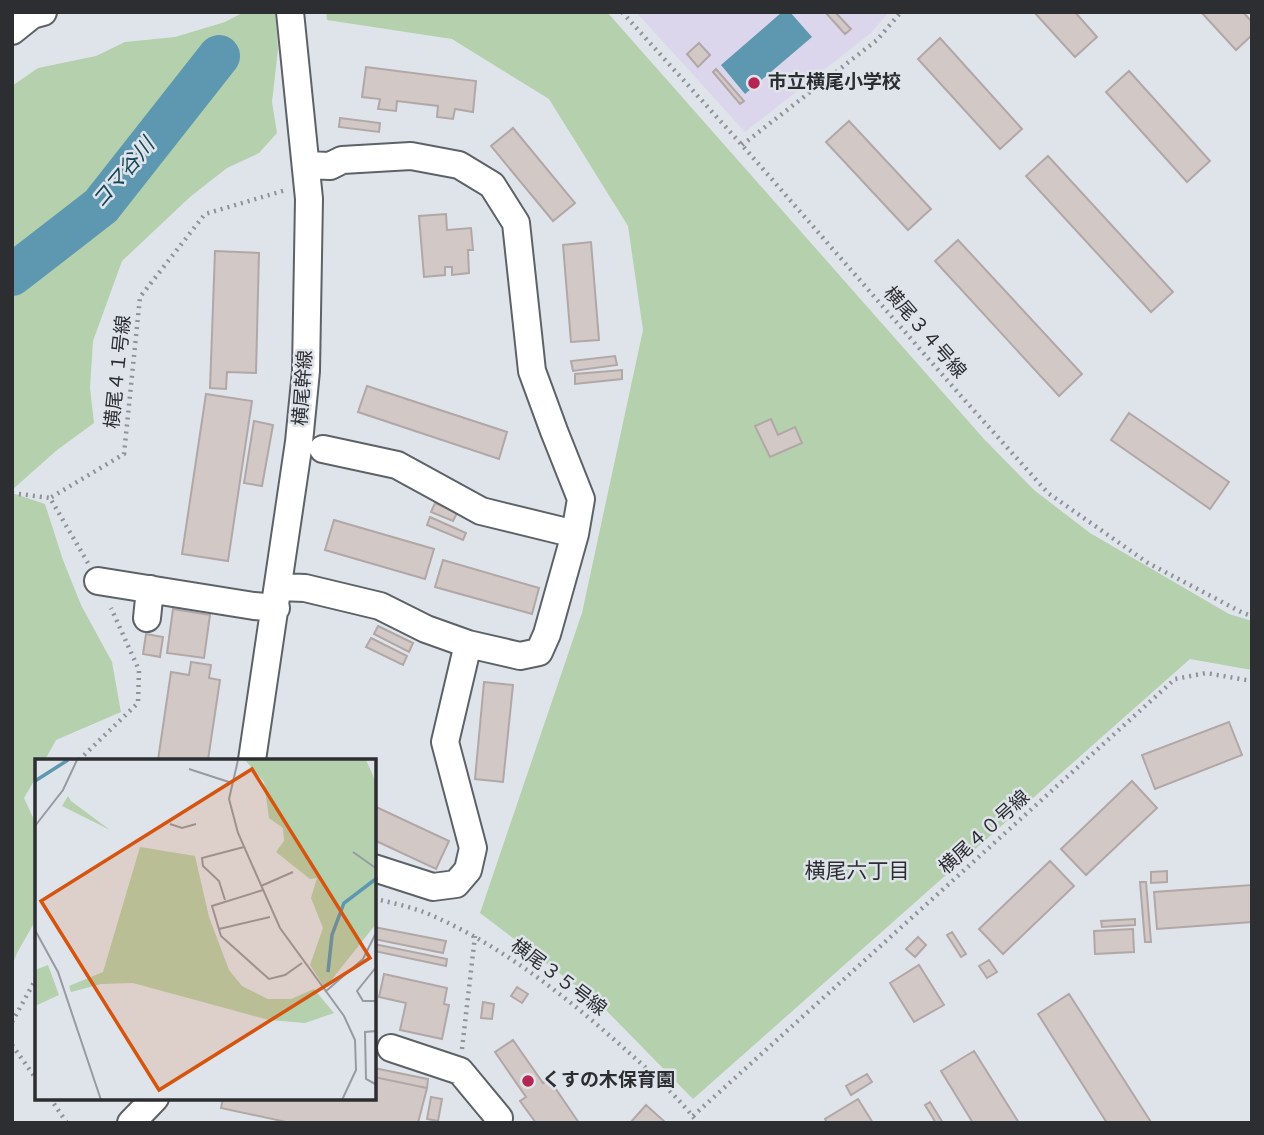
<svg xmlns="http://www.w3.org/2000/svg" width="1264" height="1135" font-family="Overpass,'Noto Sans JP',sans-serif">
<rect width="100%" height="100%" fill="#dfe4eb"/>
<!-- education -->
<path fill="#dbd6ec" d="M636 12H889L871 33 745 132Z"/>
<!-- green -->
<path fill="#b4d0ad" d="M244 12H275L278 49 272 102 277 133 259 153 227 168 190 197 122 261 93 341 90 388 94 423 57 450 12 490V86L38 68 96 56 125 42 175 37 225 22Z
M326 12H607L984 439 1034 490 1090 533 1229 614 1252 621V670L1190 659 693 1099 600 1004 480 913 582 613 643 330 628 226 549 99 452 39 327 20Z
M12 493 45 504 63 560 81 605 112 662 121 712 56 740 45 760H37V776L24 798 37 826V918L17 953 12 966Z"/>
<!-- water -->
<path fill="#5e98b0" d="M782 12H790L812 37 745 94 721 65Z"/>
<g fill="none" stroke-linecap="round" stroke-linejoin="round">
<!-- river -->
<path stroke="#5e98b0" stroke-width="42" d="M12 275 101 206 219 56"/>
</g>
<!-- building -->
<path fill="#d2c8c6" stroke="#b1a7a6" stroke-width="2" d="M825 12H835L851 29 845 34Z
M1034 12H1075L1097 37 1075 57Z
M1201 12H1243L1252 22V35L1236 50Z
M940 38 1022 129 1000 149 918 59Z
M699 43 710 55 698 67 687 54Z
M366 67 476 81 473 112 455 109 453 119 437 117 438 106 397 101 396 111 378 109 380 99 362 97Z
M716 69 744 101 740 104 713 72Z
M1129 71 1210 161 1187 182 1106 92Z
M340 118 380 123 379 132 339 127Z
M849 121 931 209 908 230 826 142Z
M513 128 575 203 553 221 491 146Z
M1048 156 1173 292 1151 312 1026 176Z
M446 214 447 230 471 228 473 250H468L469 273 452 275V267H445V275L424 277 419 216Z
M958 240 1082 374 1059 396 935 261Z
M591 242 599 340 571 342 563 245Z
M215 251 259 253 256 373 227 372 226 389 210 388Z
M615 356 617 365 573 371 571 361Z
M622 370V379L575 384V374Z
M367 386 507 432 499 459 358 412Z
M206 394 252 401 228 561 182 554Z
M1129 413 1229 482 1210 509 1111 440Z
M771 419 778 435 795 427 802 443 770 457 755 426Z
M254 421 273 425 262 486 244 483Z
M435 503 457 513 453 521 431 512Z
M430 517 466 533 463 540 427 525Z
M334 520 434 549 425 579 325 550Z
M443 560 539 588 532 614 435 587Z
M173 609 210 615 204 658 167 653Z
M378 626 413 643 409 652 374 634Z
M146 634 163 637 160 657 143 654Z
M371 638 407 656 403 665 366 647Z
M191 662 211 665 209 678 220 680 208 760H158L171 672 189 675Z
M484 682 513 685 503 782 475 779Z
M1229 722 1242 755 1155 789 1142 755Z
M1132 781 1157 808 1086 875 1061 849Z
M374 806 449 841 436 869 374 840Z
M1050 861 1074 886 1003 954 979 929Z
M1167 871V882L1151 883V872Z
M1140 882H1146L1151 942H1145Z
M1252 885V922L1157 929 1154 892Z
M1135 919V925L1102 927 1101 921Z
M374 927 446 941 443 953 374 939Z
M1133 929 1134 952 1095 954 1094 931Z
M952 932 966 954 961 957 947 935Z
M918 937 926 945 915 957 906 949Z
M374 944 447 959 446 966 374 951Z
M989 960 997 972 987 978 979 966Z
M919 965 944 1005 914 1022 890 983Z
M384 974 447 988 444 1004 449 1005 442 1039 400 1030 406 1003 379 997Z
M517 987 528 994 522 1003 511 996Z
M1069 994 1151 1122 1150 1123H1107L1038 1014Z
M483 1002 494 1004 492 1019 481 1018Z
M513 1040 543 1083 549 1079 579 1123H536L520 1101 526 1097 495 1052Z
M974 1051 1019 1123H973L941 1071Z
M374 1068 428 1079 427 1088 374 1077Z
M867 1074 872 1082 851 1095 846 1086Z
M374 1077 427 1088 418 1123H291L221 1108 223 1098H374Z
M431 1097 442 1099 438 1121 427 1119Z
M858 1099 873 1123H827L825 1119Z
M930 1102 943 1123H936L925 1105Z
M646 1105 666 1123H630Z"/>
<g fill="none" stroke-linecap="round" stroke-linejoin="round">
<!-- minor casing -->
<g stroke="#5d6268" stroke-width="30">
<path id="minor" d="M12 31 32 15 43 12
M323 449 397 465 481 511 575 534
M98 581 254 606 276 608
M279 587 305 588 380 606 426 629 468 644 520 656 539 652 547 634 575 534 581 499 554 431 532 371 516 223 492 185 459 165 411 156 342 160 330 166 306 165
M147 618 150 589
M252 760 299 442 306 371 309 199 290 12
M374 868 433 887 456 884 468 870 473 848 445 742 468 644
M391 1048 460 1071 499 1118
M131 1123 155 1098"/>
</g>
<!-- path -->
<path stroke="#8f9297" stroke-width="4.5" stroke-dasharray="2 5" stroke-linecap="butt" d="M622 12 742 145 960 395 1048 493 1148 563 1243 613 1252 616
M742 145 877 40 901 12
M12 493 50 498
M88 563 50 498 124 454 140 297 205 214 286 190
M79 760 138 703 139 670 111 608
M374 900H380C397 904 415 908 431 915 504 947 568 998 627 1051 652 1073 678 1097 698 1123
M12 1022 37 977
M12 1045 37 1080
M462 1049 475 936
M50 1098 67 1123
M693 1116 1175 679 1206 673 1252 681"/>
<!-- minor -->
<use href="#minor" stroke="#fff" stroke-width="26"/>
</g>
<!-- markers -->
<g fill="#b62652" stroke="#dfe4eb" stroke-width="2.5">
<circle cx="754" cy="83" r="7"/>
<circle cx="528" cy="1081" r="7"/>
</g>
<g text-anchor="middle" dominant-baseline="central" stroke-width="5" stroke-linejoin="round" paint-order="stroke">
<!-- poi labels -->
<g font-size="19" font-weight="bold" fill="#2c2e31" stroke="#dfe4eb" text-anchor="start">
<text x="768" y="83">市立横尾小学校</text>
<text x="542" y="1081">くすの木保育園</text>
</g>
<!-- street labels -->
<g font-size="19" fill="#2c2e31" stroke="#dfe4eb">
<text transform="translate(924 333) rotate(49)">横尾３４号線</text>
<text transform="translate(119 372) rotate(-84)">横尾４１号線</text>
<text transform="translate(304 388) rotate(-86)">横尾幹線</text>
<text transform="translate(985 833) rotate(-42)">横尾４０号線</text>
<text transform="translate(558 978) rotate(37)">横尾３５号線</text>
</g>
<!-- water labels -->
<g font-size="21" font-style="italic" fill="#134657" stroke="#dfe4eb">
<text transform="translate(124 174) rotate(-50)">コマ谷川</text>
</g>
<!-- neighbourhood labels -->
<g font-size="21" fill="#2c2e31" stroke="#dfe4eb">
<text x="857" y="872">横尾六丁目</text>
</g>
</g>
<!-- overview -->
<g transform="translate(35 759)">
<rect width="341" height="341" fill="#dfe4eb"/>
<path d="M210 1H331L341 23V165L290 229 275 206 288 169 276 139 282 119 275 120 241 93 249 82 248 69 234 59 229 23ZM33 37 36 42 75 71 27 47ZM105 88 160 97 174 158 194 211 207 227 233 240H256L279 230 299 254 270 264 234 261 98 224 66 225 36 233 34 227 68 213ZM13 206 24 236 0 247V211Z" fill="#b4d0ad"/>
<path fill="none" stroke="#5e98b0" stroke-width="3.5" d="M0 22 33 1M293 213 297 176 309 144 342 119"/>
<path fill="none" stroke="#979ba1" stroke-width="2" d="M203 1 194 40 203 74 245 169 309 257 320 281 321 311 307 341M154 10 197 24M135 65 147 69 161 65M0 67 28 31 42 1M318 93 342 110M226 127 258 113M228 131 177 147 186 177 234 220 250 216 267 204M190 141 184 122 168 107 167 99 209 88M184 170 235 158M0 171 23 213 66 341M342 207 322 232 328 242H342M290 233 328 200 342 172M342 272 330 273 331 320 342 326"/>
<path fill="#d55510" fill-opacity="0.15" stroke="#d55510" stroke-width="3.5" d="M217 10 335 199 124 331 6 142Z"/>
<rect width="341" height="341" fill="none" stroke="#2c2e31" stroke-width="3.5"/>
</g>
<!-- border -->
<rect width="1264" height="1135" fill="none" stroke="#2c2e31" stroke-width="28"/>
</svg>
